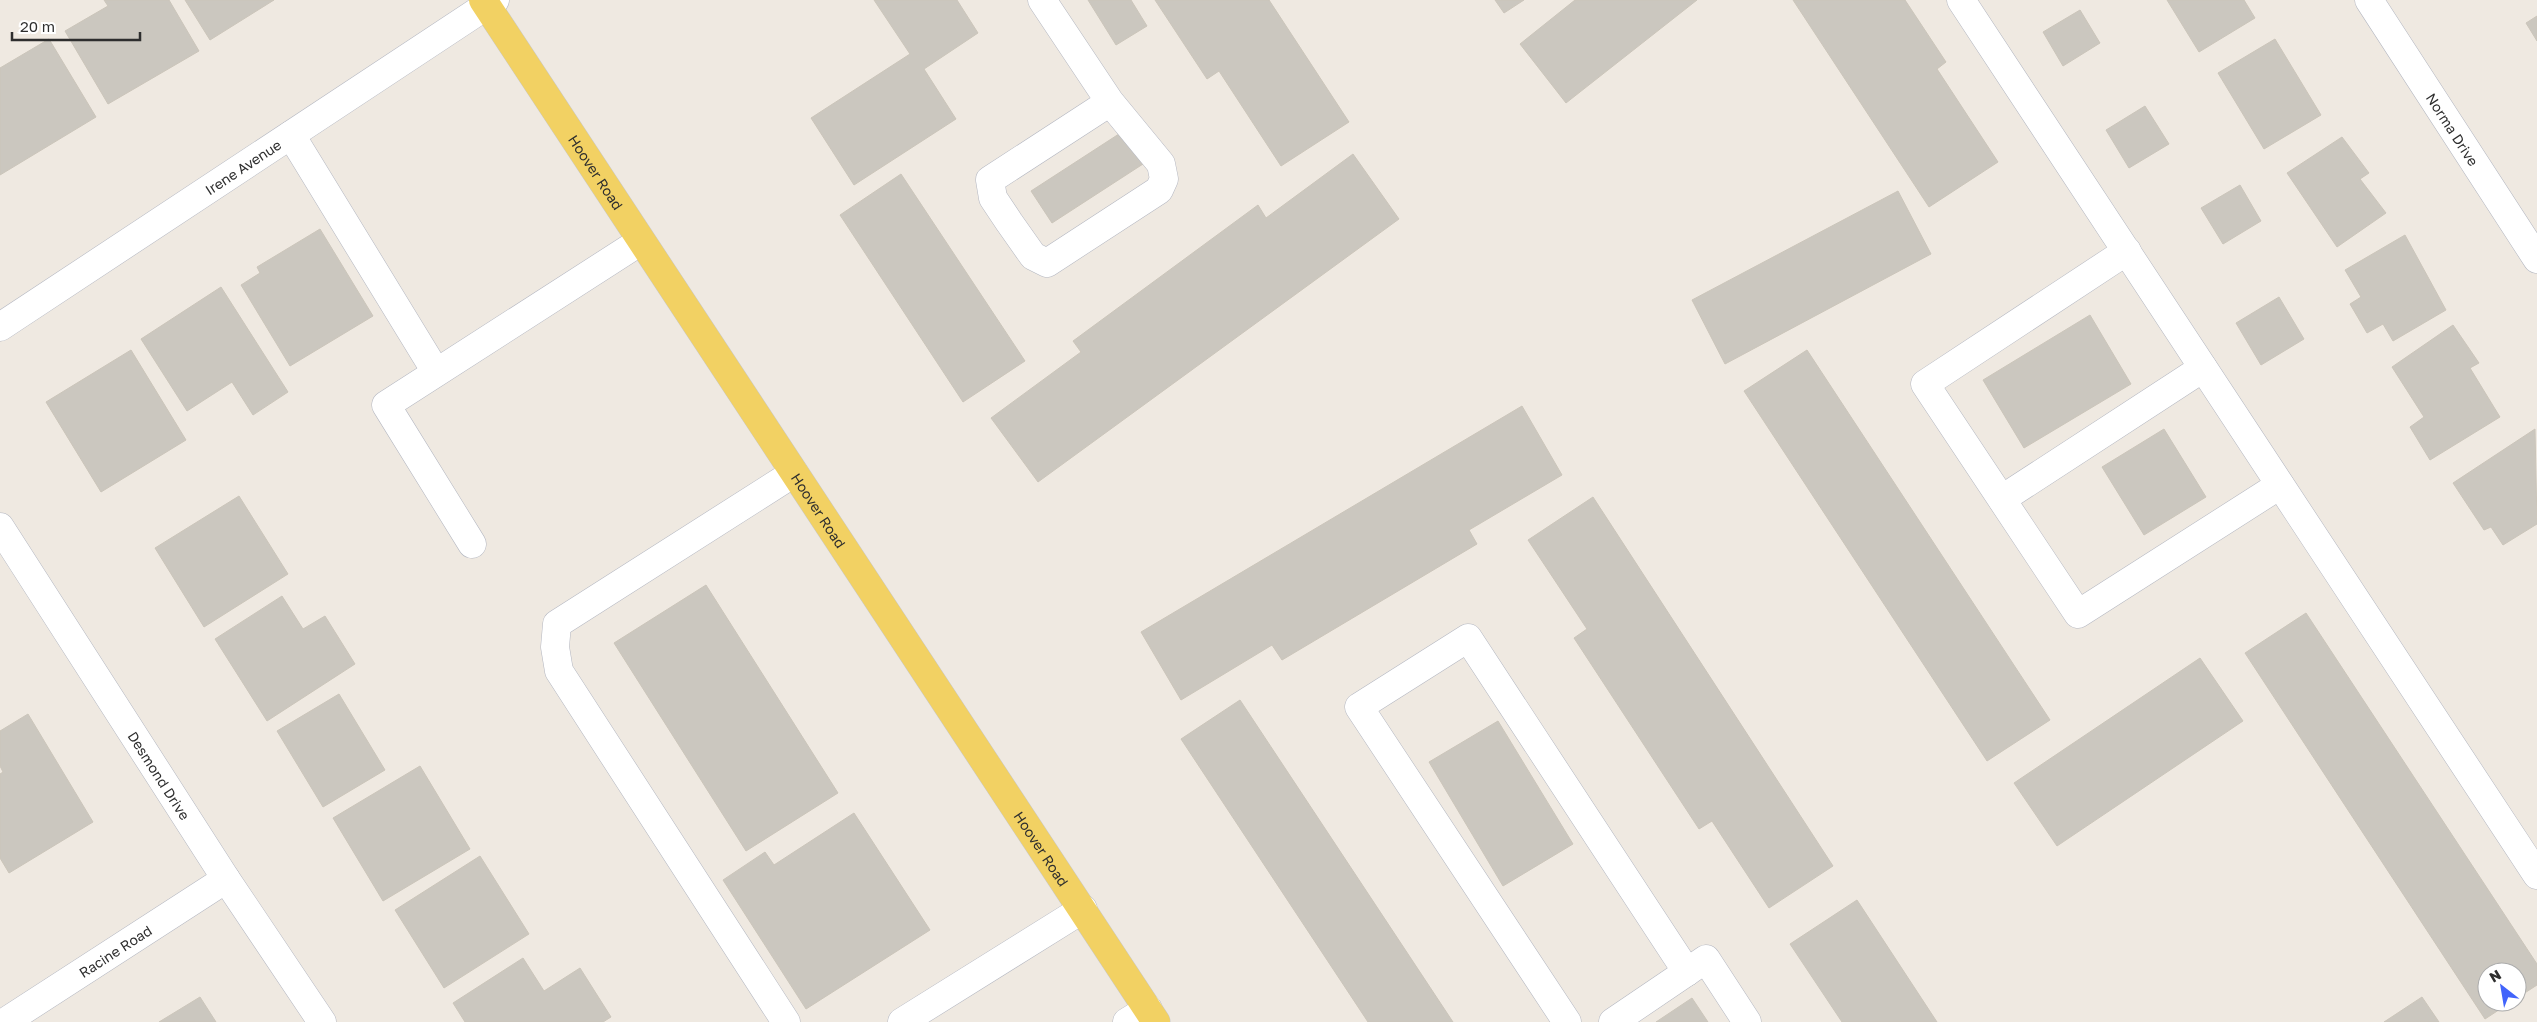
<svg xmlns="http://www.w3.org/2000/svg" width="2537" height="1022" font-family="'Golos Text',sans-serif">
<rect width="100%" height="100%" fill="#efe9e1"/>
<!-- building -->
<path fill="#cbc7bf" stroke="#cbc5ba" d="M104 0H169L199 51 108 104 65 31 108 6Z
M185 0H274L210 40Z
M874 0H957L978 33 924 69 956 119 854 185 811 118 910 54Z
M1088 0H1131L1147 26 1116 45Z
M1155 0H1269L1349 122 1281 166 1219 71 1207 79Z
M1495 0H1524L1504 13Z
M1575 0H1697L1566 103 1520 44Z
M1793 0H1905L1946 62 1937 69 1998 162 1929 207Z
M2167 0H2244L2255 18 2199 52Z
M2080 10 2100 43 2063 66 2043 32Z
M2537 16V41L2526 23Z
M49 39 96 117 0 175V68Z
M2275 39 2321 115 2264 149 2218 73Z
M2145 106 2169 144 2129 168 2106 130Z
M1122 132 1143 164 1052 223 1031 191Z
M2342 137 2369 173 2360 179 2386 213 2337 247 2287 173Z
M1353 154 1399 219 1038 482 991 418 1081 352 1073 341 1258 205 1266 218Z
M901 174 1025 361 963 402 840 215Z
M2240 185 2261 221 2223 244 2201 208Z
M1898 191 1931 254 1725 364 1692 300Z
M320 229 373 316 290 366 241 285 260 273 257 267Z
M2405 235 2446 310 2393 341 2383 324 2367 333 2350 304 2361 297 2345 270Z
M221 287 288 392 253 415 232 382 187 411 141 339Z
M2279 297 2304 339 2261 365 2236 323Z
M2090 315 2131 384 2024 448 1983 380Z
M2453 325 2479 363 2470 368 2500 417 2430 460 2410 427 2424 417 2392 367Z
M131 350 186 440 101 492 46 402Z
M1807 350 2050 720 1987 761 1744 391Z
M1522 406 1562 475 1469 530 1477 544 1282 660 1272 645 1181 700 1141 632Z
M2164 429 2206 497 2144 535 2102 467Z
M2535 429 2537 524 2503 545 2491 527 2484 530 2453 483Z
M239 496 288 574 204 627 155 548Z
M1593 497 1833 866 1769 908 1712 821 1699 829 1574 638 1587 629 1528 540Z
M706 585 838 793 746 851 614 643Z
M282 596 303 629 325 616 355 664 267 721 215 639Z
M2306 613 2537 964V985L2517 998V972H2487V1002H2511L2485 1019 2245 653Z
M2200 658 2243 721 2057 846 2014 783Z
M339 694 385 770 323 807 277 731Z
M1240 700 1453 1022H1368L1181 739Z
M28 714 93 822 9 873 0 858V774L3 772 0 766V731Z
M1498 721 1573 844 1503 886 1429 762Z
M420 766 470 849 383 901 333 818Z
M854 813 930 930 806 1009 723 880 765 852 774 865Z
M480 856 529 934 444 988 395 910Z
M1857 900 1937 1022H1842L1790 944Z
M523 958 544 991 580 968 611 1017 603 1022H465L453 1003Z
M200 997 216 1022H159Z
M2422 997 2439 1022H2384Z
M1692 998 1708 1022H1656Z"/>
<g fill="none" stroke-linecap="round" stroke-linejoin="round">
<!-- minor casing -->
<g stroke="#b4b7c1" stroke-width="29">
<g id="minor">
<path d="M1042 0 1110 102 1161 164 1164 179 1159 190 1047 263 1033 256 1009 222 993 198 990 180 1110 102"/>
<path d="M1961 0 2537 875"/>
<path id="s1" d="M2369 0 2537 259"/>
<path d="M291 135 436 372"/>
<path d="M2127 251 1925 384 2078 614 2280 485"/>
<path id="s2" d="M0 327 495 0"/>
<path d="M2002 499 2203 368"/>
<path id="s3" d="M0 527 226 879 322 1022"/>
<path d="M472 544 386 405 641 241"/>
<path id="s4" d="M5 1022 226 879"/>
<path d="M786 1022 559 671 555 647 557 624 794 473"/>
<path d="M902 1022 1083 909"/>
<path d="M1127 1022 1148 1009"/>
<path d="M1567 1022 1359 707 1468 638 1687 972"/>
<path d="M1613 1022 1706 959 1747 1022"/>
</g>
</g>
<!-- major casing -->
<g stroke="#c9c9c9" stroke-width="29">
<g id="major">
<path id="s5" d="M483 0 1156 1022"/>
</g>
</g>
<!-- minor -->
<use href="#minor" stroke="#fff" stroke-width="28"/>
<!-- major -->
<use href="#major" stroke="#f2d163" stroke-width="28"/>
</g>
<g text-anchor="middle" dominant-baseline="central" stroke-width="5" stroke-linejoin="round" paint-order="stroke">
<!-- street labels -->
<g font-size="14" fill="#2e2e2e" stroke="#fff">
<text stroke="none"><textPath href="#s1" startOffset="154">Norma Drive</textPath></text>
<text stroke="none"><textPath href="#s2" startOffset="291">Irene Avenue</textPath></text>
<text stroke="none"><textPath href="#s5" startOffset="206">Hoover Road</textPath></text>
<text stroke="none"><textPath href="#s5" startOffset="611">Hoover Road</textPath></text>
<text stroke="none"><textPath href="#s3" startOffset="295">Desmond Drive</textPath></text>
<text stroke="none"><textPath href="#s5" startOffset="1016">Hoover Road</textPath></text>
<text stroke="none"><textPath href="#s4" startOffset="131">Racine Road</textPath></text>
</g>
</g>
<!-- north arrow -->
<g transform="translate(2502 987) rotate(329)"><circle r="24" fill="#ffffff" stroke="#ababab"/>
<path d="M0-4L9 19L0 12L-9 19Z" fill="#4264fb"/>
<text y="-8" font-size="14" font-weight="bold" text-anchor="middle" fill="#2e2e2e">N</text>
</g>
<!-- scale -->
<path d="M12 32v8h128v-8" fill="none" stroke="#2e2e2e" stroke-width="2.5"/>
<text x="20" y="32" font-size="15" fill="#2e2e2e" stroke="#ffffff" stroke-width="4" paint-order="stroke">20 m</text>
</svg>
